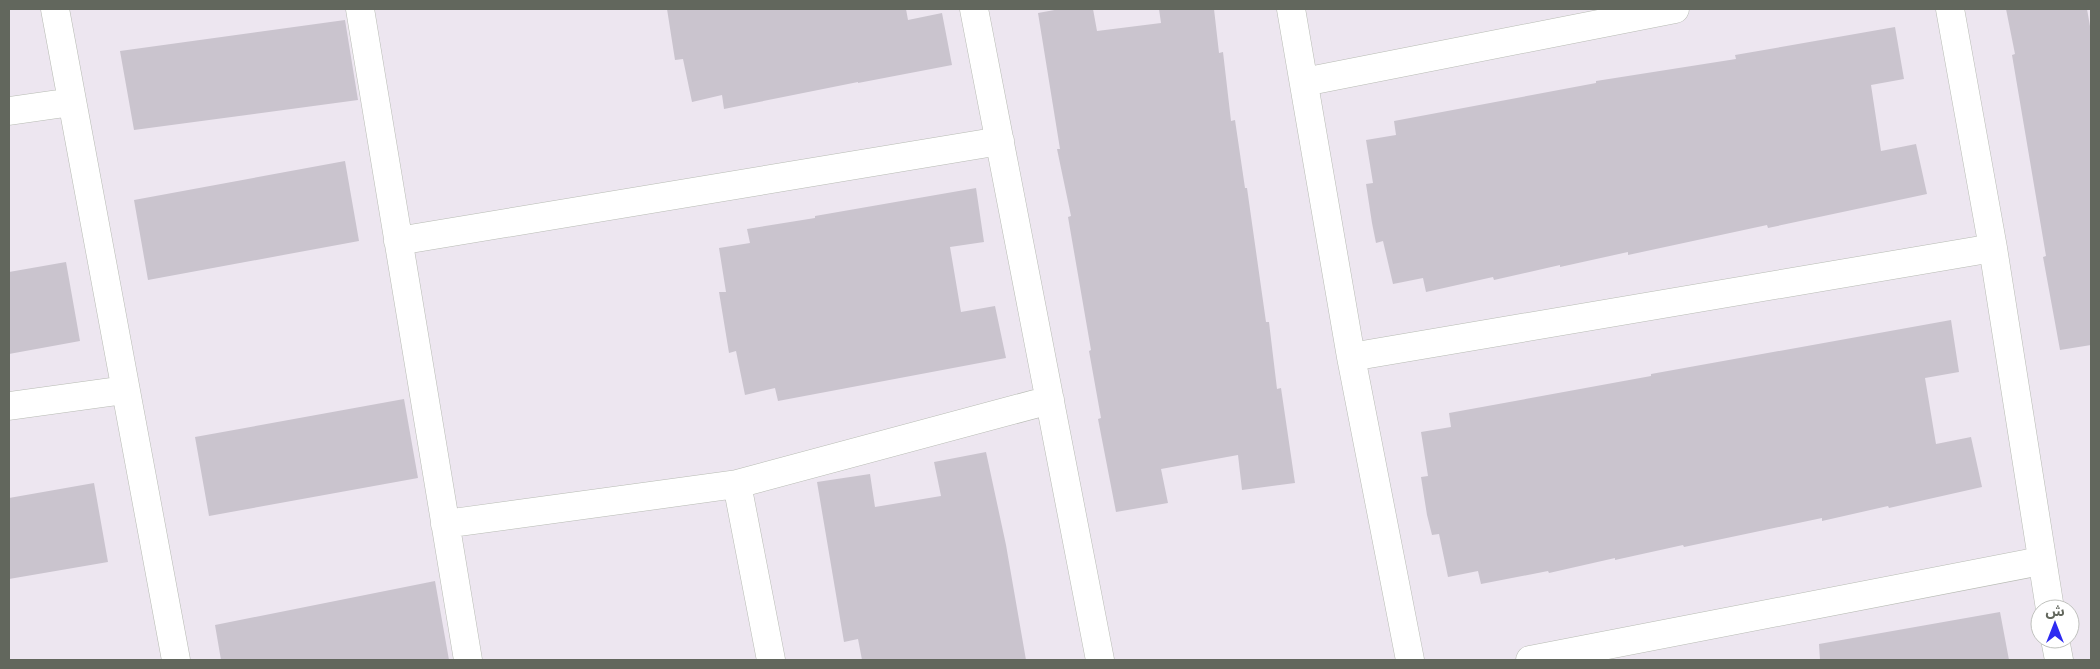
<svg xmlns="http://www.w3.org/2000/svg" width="2100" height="669" font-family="'Golos Text','Noto Sans Arabic',sans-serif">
<rect width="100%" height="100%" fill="#ede6f0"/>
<!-- building -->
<path fill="#cac4ce" d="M667 9H906L908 20 942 13 952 65 858 83V82L724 109 722 95 692 102 683 59 675 60Z
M1060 9H1093L1097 31 1161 23 1159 9H1214L1219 53 1223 52 1231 121 1235 120 1245 188H1247L1266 322H1269L1277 389 1281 388 1295 483 1242 490 1238 455 1161 469 1168 503 1116 512 1098 419 1101 418 1089 351 1091 350 1068 217 1071 216 1057 149H1060L1038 13Z
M2006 9H2087L2091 32V345L2060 350 2043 257 2046 256 2012 55 2015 54Z
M345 20 358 100 134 130 120 51Z
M1895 27 1904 79 1871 85 1881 151 1916 144 1927 194 1768 228 1767 225 1628 255V252L1560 267V265L1494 280 1493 277 1426 292 1423 278 1393 284 1383 241 1376 243 1372 223 1366 184 1373 183 1366 140 1396 135 1394 121 1596 83V81L1736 59 1735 55Z
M345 161 359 241 148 280 134 200Z
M976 188 984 242 950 247 961 312 995 306 1006 358 778 401 775 388 745 395 736 351 729 353 719 292H726L719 248 750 243 747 229 815 218V216Z
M66 262 80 341 9 354V272Z
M1951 320 1959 372 1925 378 1936 444 1971 437 1982 487 1889 508 1888 506 1822 521V518L1684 547 1683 545 1615 560V558L1549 573 1548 571 1481 584 1478 571 1448 577 1439 534 1432 535 1427 515 1421 477 1428 476 1421 432 1451 427 1449 413 1651 376V374Z
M404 399 418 478 209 516 195 437Z
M986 452 1006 545 1026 660H862L858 639 844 642 817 482 870 474 875 507 941 496 934 462Z
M94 483 108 562 9 579V498Z
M435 581 449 660H221L215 625Z
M2000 612 2009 660H1820L1819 644Z"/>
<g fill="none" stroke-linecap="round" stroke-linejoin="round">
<!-- minor casing -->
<g stroke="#b7bbb3" stroke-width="29">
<path id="minor" d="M55 9 176 660
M360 9 468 660
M974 9 1100 660
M1291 9 1351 357 1410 660
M1950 9 1993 248 2050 609
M1304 82 1675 9
M9 111 72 102
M398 241 1000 141
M1351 357 1993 248
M9 406 125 390
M445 524 737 484
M2055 639 2059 660
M771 660 737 484 1050 400
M1530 660 2041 561"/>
</g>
<!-- minor -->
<use href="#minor" stroke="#fff" stroke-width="28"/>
</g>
<!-- border -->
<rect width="2100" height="669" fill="none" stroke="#62675d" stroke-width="20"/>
<!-- north arrow -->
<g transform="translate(2055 624)"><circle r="24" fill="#ffffff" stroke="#c0c2be"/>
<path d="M0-4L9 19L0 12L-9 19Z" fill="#2e2bf1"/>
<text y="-8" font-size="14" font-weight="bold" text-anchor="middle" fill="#62675d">ش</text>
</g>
</svg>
